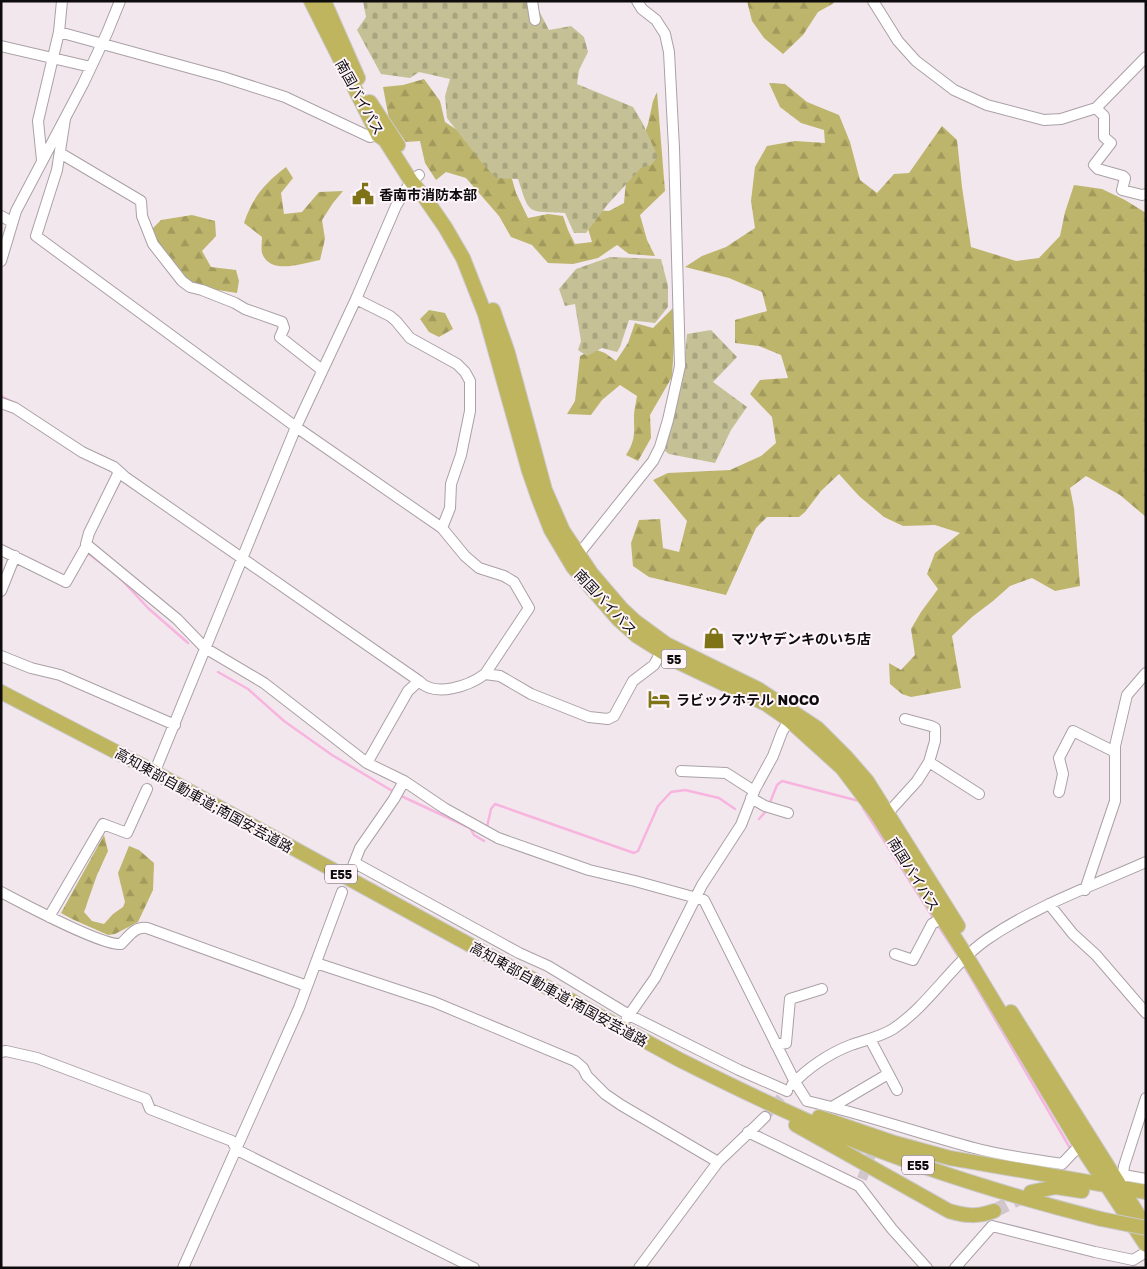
<svg xmlns="http://www.w3.org/2000/svg" width="1147" height="1269" font-family="'Golos Text','Noto Sans JP',sans-serif">
<defs>
<pattern id="forest-firs" width="22" height="20" patternUnits="userSpaceOnUse" patternTransform="scale(1.25)"><rect width="22" height="20" fill="#bdb56c"/><path d="M5 1l3.5 6h-7zM16 11l3.5 6h-7z" fill="#a19a5c"/></pattern>
<pattern id="cemetery-stones" width="16" height="16" patternUnits="userSpaceOnUse" patternTransform="scale(1.25)"><rect width="16" height="16" fill="#c5c095"/><path d="M2 7V4a2 2 0 0 1 4 0v3zM10 15v-3a2 2 0 0 1 4 0v3z" fill="#a8a47f"/></pattern>
</defs>
<rect width="100%" height="100%" fill="#f2e7ed"/>
<!-- forest -->
<path fill="url(#forest-firs)" d="M747 1H834V3L818 12 803 35 783 54 764 38 752 21Z
M424 79 440 101 445 122 466 136 512 179 516 193 528 218 548 214 563 216 568 230 575 244 592 242 586 222 593 210 609 211 624 203 626 181 642 140 648 124 653 101 657 92 665 191 640 215 647 240 655 256 629 254 617 245 598 258 573 264 548 263 532 245 511 237 499 216 466 178 446 172 436 180 425 163 420 141 406 142 389 119 383 87 403 85Z
M769 83 785 84 807 102 839 115 850 142 860 180 877 193 894 174 909 173 942 126 957 140 962 187 971 247 1016 261 1039 258 1060 236 1065 212 1074 185 1102 189 1125 200 1146 213V517L1120 495 1086 476 1070 488 1074 508 1080 586 1055 591 1032 578 1010 586 993 601 972 617 952 636 961 688 911 697 902 694 890 684 889 663 901 670 915 655 911 629 921 612 938 589 927 574 935 553 960 533 935 525 903 526 884 517 859 496 839 474 821 491 805 512 799 517H767L756 528 726 595 649 577 633 566 631 543 639 520 660 519 663 548 679 552 687 521 653 480 668 473 730 470 761 456 776 443 772 417 750 394 760 380 788 378 781 355 759 346 735 343V320L767 311 762 292 729 278 685 267 702 256 726 247 755 228 751 201 755 167 767 146 795 141 825 143 824 130 801 123 780 107Z
M286 167 293 178 281 193 284 214 302 212 319 192 343 191 333 203 322 220 325 239 320 260C303 263 270 276 262 253 261 249 262 242 262 237L244 223C252 198 265 183 286 167Z
M192 215 215 221 216 236 202 251 211 267 236 270 239 281 237 293 205 288 188 282 156 242 152 229 161 220Z
M673 308 675 326 672 377 650 415 651 438 638 461 626 455C636 440 634 432 634 416 634 410 636 403 637 396L620 385 602 400 591 415 567 414 575 401 580 356 594 349 605 353 616 361 628 343 635 323 653 328Z
M429 310 445 313 453 329 439 337 429 332 420 319Z
M104 835 108 851 97 875 84 912 92 921 104 924 113 914 123 907 125 902 118 873 129 846 139 850 154 863 153 890 138 922 115 934 108 935 72 919 61 913Z"/>
<!-- cemetery -->
<path fill="url(#cemetery-stones)" d="M363 1H534L549 30 571 26 584 37 588 52 579 70 577 84 633 107 642 122 658 157 651 165 641 168 608 204 586 233H574L565 213C527 211 530 216 518 179L496 178 482 163 447 118 445 96 450 79 419 72 410 78 381 74 357 30 366 17Z
M610 257 661 259 668 286V307L655 323 629 320 620 347 617 352 602 348 587 356 578 350 581 341 575 304 565 306 559 289 576 269Z
M711 330 737 357 713 382 747 407 731 430 715 463 669 454 665 451 683 379 687 334Z"/>
<g fill="none" stroke-linecap="round" stroke-linejoin="round">
<!-- stream -->
<path stroke="#f7b4df" stroke-width="2.5" d="M1 396 15 403
M98 454 116 463
M114 493 122 478
M89 552V554L109 569
M119 577 148 608 188 643
M218 672 248 689 284 721 332 755 394 792
M399 795 470 828 474 835 484 841
M769 805 777 785 782 781 859 801 861 803
M863 808 934 919
M759 819 767 810
M487 827 491 809 495 804 634 853 638 851 658 806 671 792 685 790 719 798 735 809
M937 924 960 959
M963 964 1070 1148"/>
<!-- minor-tunnel -->
<path stroke="#d0c6cb" stroke-width="10" stroke-dasharray="10 5" stroke-linecap="butt" d="M765 1117 783 1095
M862 1179 875 1143"/>
<!-- highway-tunnel -->
<path stroke="#d0c6cb" stroke-width="14" stroke-dasharray="14 7" stroke-linecap="butt" d="M994 1211 1028 1194"/>
<!-- minor casing -->
<g stroke="#aaa0a6" stroke-width="12">
<path id="minor" d="M532 1 535 20
M873 1 898 41 916 61 954 90 987 105 1044 120 1061 119 1096 108 1146 57
M59 32 223 77 285 97 370 137 382 133
M1 46 91 67
M1096 108 1104 116V137L1111 143 1094 165 1098 169 1123 176 1125 178 1122 190 1142 195 1146 194
M60 153 141 201 142 216 153 244 182 281 190 287 202 290 235 303 245 309 282 322 284 328 280 337 322 370
M42 160 38 121 59 32 62 1
M1 216 12 222
M1 261 16 211 83 84 107 33 120 1
M356 299 390 316 396 321 410 338 457 364 465 372 470 381V411L461 455 451 484 450 508 442 528
M1 403 15 408 82 452 114 467 125 477 419 681C435 698 469 686 485 674L529 608 514 582 504 576 479 568 465 556 442 528 296 427 36 236 57 170 65 119
M119 472 89 533 86 544 177 619 205 648 264 683 367 763 404 781 444 808 498 838 589 870 635 881 704 900 795 1082 807 1101C864 1114 918 1133 974 1148 1003 1156 1032 1159 1062 1164L1080 1145
M1 550 66 582 87 545
M578 555 653 461 660 447 668 420 680 366 674 148 669 52 665 34 656 20 642 9 637 1
M1 591 15 556
M1 656 31 668 60 675 175 725
M485 674 500 676 531 694 589 717 608 719 614 716 633 681 654 665 665 645
M905 719 931 726 935 728V741L929 762
M367 763 408 691 419 681
M157 766 296 427 356 299 396 206 411 181 419 175
M681 771 726 773 754 791
M1059 792 1063 774 1059 758 1073 731 1115 752
M751 798 765 806 788 813
M888 813 917 781 929 762 979 794
M355 863 519 953 548 966 629 1015 739 1070 787 1091
M351 871 360 848 394 799 404 781
M1085 890 1115 801V746L1127 695 1146 673
M1 892C22 903 102 946 121 944 129 936 135 926 147 928L307 986
M1049 904 1073 934 1096 955 1146 1013
M49 917 103 824 127 833 147 789
M895 954 913 960 932 924 942 918
M316 963 434 1002 575 1061 583 1068 587 1076 605 1094 621 1105 718 1162
M627 1018 655 978 702 885 741 825 755 789 773 756 782 732 789 720
M870 1039 897 1090
M776 1045 786 1043 790 999 822 989
M1 1052 6 1051 37 1058 146 1099 150 1109 232 1141 237 1150 474 1268
M792 1085C807 1068 830 1053 851 1045 865 1040 880 1037 893 1029 929 1005 951 965 986 940 1035 906 1092 886 1146 862
M832 1107 888 1074
M748 1132 859 1186 892 1229 927 1268
M1123 1175 1124 1166 1146 1098
M1121 1182 1123 1175 1146 1179
M183 1268 299 1008 342 892
M639 1268 718 1162 765 1117
M955 1268 992 1226 1095 1252 1133 1260 1146 1252"/>
</g>
<!-- highway casing -->
<g stroke="#cac9ca" stroke-width="16">
<path id="highway" d="M311 1 378 135 385 140 411 181 425 198 445 227 463 258 485 314 529 471 538 497 551 530 573 567 618 619 637 636 680 663 766 704 789 720 842 768 876 813 967 957 1080 1145 1146 1245
M324 1 358 78
M370 102 398 145
M493 310 508 353 545 490 563 531 591 573 621 608 636 622 666 644 758 689 817 728 847 758 867 781 958 926
M1 692 147 768 680 1060C734 1087 789 1114 845 1137 928 1171 1014 1197 1101 1219
M1011 1012 1146 1227
M819 1117 895 1143 950 1158 1146 1192
M796 1125 949 1211C965 1216 978 1217 994 1211
M1031 1192 1056 1187 1082 1191"/>
</g>
<!-- minor -->
<use href="#minor" stroke="#fff" stroke-width="10"/>
<!-- highway -->
<use href="#highway" stroke="#bfb55e" stroke-width="14"/>
<!-- highway-bridge casing -->
<g stroke="#cac9ca" stroke-width="16" stroke-linecap="butt">
<path id="highway-bridge" d="M1101 1219 1146 1228"/>
</g>
<!-- highway-bridge -->
<use href="#highway-bridge" stroke="#bfb55e" stroke-width="14"/>
</g>
<!-- icons -->
<defs>
<g id="civic-bare" transform="scale(1.725)"><path d="M-.6-6.5H3V-4.5H.6V-3L4-1V1h2V6H-6V1h2V-1L-.6-3ZM-1.2 2.5V6h2.4V2.5Z" fill="#7e7417" stroke="#fef5fa" stroke-width="2.5" paint-order="stroke"/></g>
<g id="shop-bare" transform="scale(1.725)"><path d="M-5-2.5h2.3a2.7 3.5 0 0 1 5.4 0H5L5.5 6h-11ZM-1.5-2.5h3a1.5 2.3 0 0 0-3 0Z" fill="#7e7417" stroke="#fef5fa" stroke-width="2.5" paint-order="stroke"/></g>
<g id="hotel-bare" transform="scale(1.725)"><path d="M-6-4.5h1.5V1H6V5H4.5V3h-9V5H-6ZM-4 0a1.8 1.8 0 1 1 3.6 0ZM.5 0V-2.5h3Q6-2.5 6 0Z" fill="#7e7417" stroke="#fef5fa" stroke-width="2.5" paint-order="stroke"/></g>
</defs>
<g fill-rule="evenodd">
<use href="#civic-bare" x="363" y="194"/>
<use href="#shop-bare" x="714" y="638"/>
<use href="#hotel-bare" x="659" y="699"/>
</g>
<g text-anchor="middle" dominant-baseline="central" stroke-width="4" stroke-linejoin="round" paint-order="stroke">
<!-- shield labels -->
<g fill="#fef5fa" stroke="#565154" stroke-width="1">
<rect x="661.5" y="649.5" width="25" height="19" rx="4"/>
<rect x="325" y="864.5" width="32" height="19" rx="4"/>
<rect x="902" y="1155.5" width="32" height="19" rx="4"/>
</g>
<g font-size="12" font-weight="bold" fill="#0e0b0d">
<text x="674" y="659">55</text>
<text x="341" y="874">E55</text>
<text x="918" y="1165">E55</text>
</g>
<!-- street labels -->
<g font-size="14" fill="#0e0b0d" stroke="#fef5fa">
<text transform="translate(360 97) rotate(61)">南国バイパス</text>
<text transform="translate(606 602) rotate(47)">南国バイパス</text>
<text transform="translate(204 800) rotate(29)">高知東部自動車道;南国安芸道路</text>
<text transform="translate(914 874) rotate(58)">南国バイパス</text>
<text transform="translate(559 994) rotate(29)">高知東部自動車道;南国安芸道路</text>
</g>
<!-- poi labels -->
<g font-size="14" font-weight="bold" fill="#0e0b0d" stroke="#fef5fa" text-anchor="start">
<text x="379" y="194">香南市消防本部</text>
<text x="731" y="638">マツヤデンキのいち店</text>
<text x="676" y="699">ラビックホテル NOCO</text>
</g>
</g>
<!-- border -->
<rect width="1147" height="1269" fill="none" stroke="#0e0b0d" stroke-width="5"/>
</svg>
